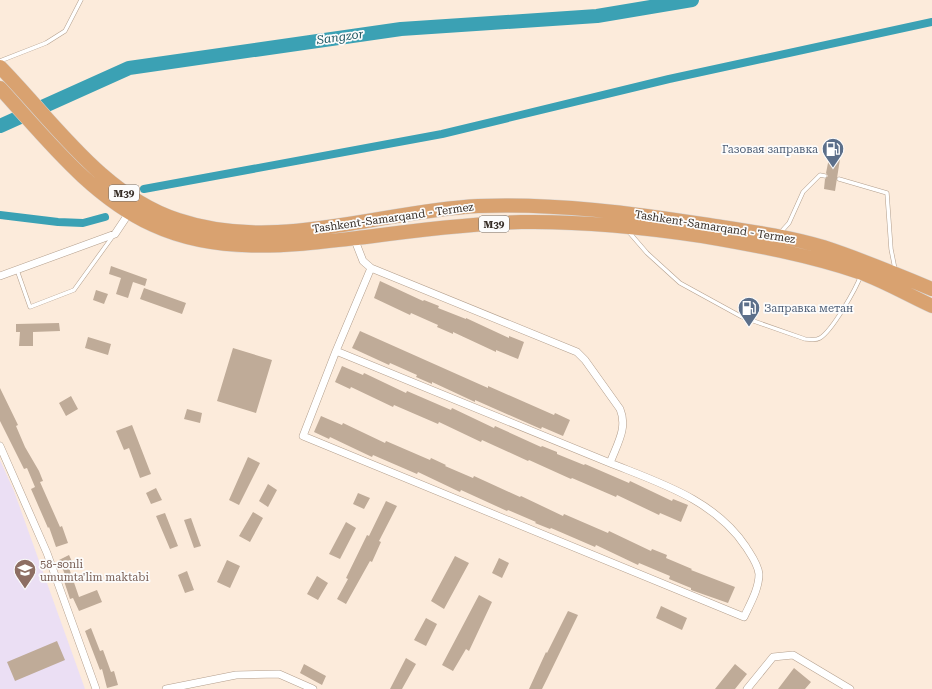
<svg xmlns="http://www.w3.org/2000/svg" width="932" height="689" font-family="'Roboto Serif',serif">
<rect width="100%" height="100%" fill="#fcebdb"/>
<!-- education -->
<path fill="#ebdff4" d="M0 460 14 491 85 689H0Z"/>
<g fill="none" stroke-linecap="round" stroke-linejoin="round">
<!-- canal -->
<path stroke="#3ba1b4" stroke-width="8" d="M144 189 442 134 669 79 932 22
M0 215 58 222 83 223 105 217"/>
<!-- river -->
<path stroke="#3ba1b4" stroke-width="14" d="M0 126 129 68 401 29 597 16 692 0"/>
</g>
<!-- building -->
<path fill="#bfab98" d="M829 158 840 159 835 191 824 189 825 179 828 176 826 173Z
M111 266 147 279 145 286 133 282 128 298 116 294 121 278 109 274Z
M380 281 423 301 424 300 439 306 438 308 466 319V318L509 338V336L524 342 518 359 496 350V352L453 332V334L437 327 438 325 411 313 410 315 374 298Z
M144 288 186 303 182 314 140 299Z
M96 290 108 294 104 304 93 300Z
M59 323 60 331 33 332V346H19L20 332H16V324Z
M360 331 488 388V386L554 415 555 413 570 420 563 436 542 427 541 429 475 400V402L432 382V384L416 377 417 375 390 363 389 365 352 348Z
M88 337 111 344 108 355 85 348Z
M233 348 272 360 256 413 217 401Z
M342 366 363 375 364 373 406 393 407 391 451 410 452 408 494 428 495 426 541 447 542 446 557 452V454L584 465 585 464 629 483 630 481 672 501 673 499 688 505 681 522 660 513 659 515 617 495 616 497 572 478 571 479 529 460 528 461 482 440 481 442 439 422 438 424 394 405 393 407 351 387 350 389 335 382Z
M0 388 18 425 16 426 25 447 39 471 43 481 40 482 60 527 62 526 68 543 56 547 49 527 48 528 31 489 35 487 27 468 24 469 0 421Z
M71 396 78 409 66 416 59 403Z
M187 409 202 413 200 423 184 419Z
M321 416 342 425 343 423 385 443 386 441 430 460 431 458 446 465 445 466 473 478 474 476 520 497 521 496 563 516 564 514 608 533 609 531 651 551 652 549 667 555 666 558 692 569 691 570 735 587 728 603 691 590V588L669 579 670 576 639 563 638 565 596 545 595 547 551 528 550 529 535 523 536 522 508 510 507 511 461 490 460 492 418 472 417 474 373 455 372 457 330 437 329 439 314 432Z
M132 425 151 474 140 478 129 448 124 450 116 431Z
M248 457 260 463 239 505 229 500Z
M268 484 277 490 268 507 259 501Z
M156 488 162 500 151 504 146 493Z
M358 493 370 498 364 509 353 504Z
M386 501 397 506 379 541 381 542 372 562 370 561 346 604 337 599 348 579 346 578 367 535 369 536Z
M253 512 263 518 250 542 239 536Z
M165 513 178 546 170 549 156 516Z
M191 518 201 546 194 548 184 520Z
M346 522 356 528 340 559 329 554Z
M69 555 74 566 69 568 79 597 97 590 102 602 79 611 73 598 70 599 63 578 66 577 59 560Z
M455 556 469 563 444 609 431 601Z
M499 558 509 563 502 578 492 573Z
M227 560 240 566 230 588 217 582Z
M187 571 194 590 185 593 178 575Z
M317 576 328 583 318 600 307 594Z
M479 595 492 602 469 651 466 649 453 671 442 665Z
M661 606 687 618 682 630 656 618Z
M568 611 578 615 548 677 542 689H529L546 652 547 653Z
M426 618 437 624 426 646 414 640Z
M91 628 100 651 103 650 111 672 114 671 118 685 107 688 102 669 100 670 85 631Z
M57 641 65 660 15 681 7 662Z
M406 658 416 664 402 689H390Z
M304 664 326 676 322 685 300 673Z
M735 664 747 674 735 689H715Z
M794 668 811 682 805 689H778Z"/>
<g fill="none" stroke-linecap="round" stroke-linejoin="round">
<!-- lane casing -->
<g stroke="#b39f8d" stroke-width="4.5">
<path id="lane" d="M0 61 46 43 65 31 81 0
M839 179 887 193 891 249 895 269
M628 231 647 253 680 283 742 317 805 339C810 339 815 341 820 338 832 331 856 289 861 275
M780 233 789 223 803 192 820 175 825 176
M17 270 30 307 74 290 113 236"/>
</g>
<!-- street casing -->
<g stroke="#b39f8d" stroke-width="8">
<path id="street" d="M354 238 363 261 371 268 577 352 585 360 620 409C628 428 617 444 610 463L336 351 303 436 744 617C750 604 759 589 759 574 758 564 751 555 746 547 715 500 660 483 610 463
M0 276 115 234 129 213
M336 351 371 268
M0 446 47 553 96 689
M166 689 236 675 279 674 313 689
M747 689 773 657 793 655 850 689"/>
</g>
<!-- highway casing -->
<g stroke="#d7d5d4" stroke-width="15">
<path id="highway" d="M0 67C53 121 103 196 178 220 276 253 379 211 478 206 556 203 633 213 709 225 748 231 786 236 823 247 860 259 896 274 932 289
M0 88C46 138 90 196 153 225 220 256 295 245 366 237 418 230 469 224 521 222 582 221 642 227 702 236 755 245 808 255 859 272 884 281 908 295 932 306"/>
</g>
<!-- lane -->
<use href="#lane" stroke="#fff" stroke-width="3.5"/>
<!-- street -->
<use href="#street" stroke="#fff" stroke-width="7"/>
<!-- highway -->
<use href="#highway" stroke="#d9a270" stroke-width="14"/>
</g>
<!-- icons -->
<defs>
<g id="fuel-pin" transform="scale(1.15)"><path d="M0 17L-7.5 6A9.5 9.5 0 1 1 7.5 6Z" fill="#5c6f8a" stroke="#fcfcfc"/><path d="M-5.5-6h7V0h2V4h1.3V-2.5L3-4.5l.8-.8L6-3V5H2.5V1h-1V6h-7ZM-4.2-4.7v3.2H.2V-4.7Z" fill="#fff"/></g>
<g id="school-pin" transform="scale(1.15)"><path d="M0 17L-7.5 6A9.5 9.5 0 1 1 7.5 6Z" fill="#8d6e63" stroke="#fcfcfc"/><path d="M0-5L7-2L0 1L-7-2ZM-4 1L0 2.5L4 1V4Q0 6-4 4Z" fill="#fff"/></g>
</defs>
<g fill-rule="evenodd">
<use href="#fuel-pin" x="833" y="149"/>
<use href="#fuel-pin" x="749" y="308"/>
<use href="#school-pin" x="25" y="570"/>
</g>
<g text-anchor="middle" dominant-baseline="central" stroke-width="3.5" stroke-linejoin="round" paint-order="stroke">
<!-- shield labels -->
<g fill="#fcfcfc" stroke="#726c67" stroke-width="1">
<rect x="109" y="185" width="30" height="16" rx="3"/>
<rect x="479" y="216" width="30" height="16" rx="3"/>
</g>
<g font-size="10" font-weight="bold" fill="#372e27">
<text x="124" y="193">M39</text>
<text x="494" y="224">M39</text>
</g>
<!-- service labels -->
<g font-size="11" fill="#4e5e75" stroke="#fcfcfc" text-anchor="end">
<text x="818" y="149">Газовая заправка</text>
<text x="764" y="308" text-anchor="start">Заправка метан</text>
</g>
<!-- street labels -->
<g font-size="11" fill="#372e27" stroke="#fcfcfc">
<text transform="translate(393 218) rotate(-8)">Tashkent-Samarqand - Termez</text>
<text transform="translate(715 227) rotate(9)">Tashkent-Samarqand - Termez</text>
</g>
<!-- education labels -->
<g font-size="11" fill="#785e54" stroke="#fcfcfc" text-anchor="start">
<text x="40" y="564">58-sonli<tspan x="40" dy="13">umumta'lim maktabi</tspan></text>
</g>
<!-- water labels -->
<g font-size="12" font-style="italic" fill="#1e5661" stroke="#fcfcfc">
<text transform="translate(340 37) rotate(-8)">Sangzor</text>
</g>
</g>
</svg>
